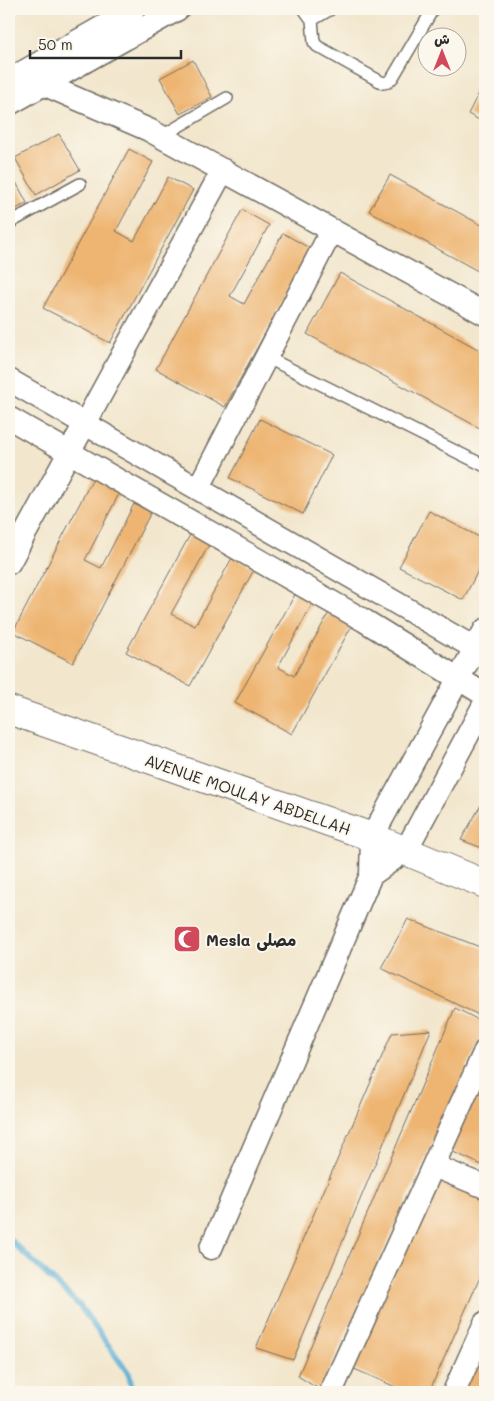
<svg xmlns="http://www.w3.org/2000/svg" width="494" height="1401" font-family="Mali,'Playpen Sans Arabic',sans-serif">
<rect width="100%" height="100%" fill="#fbf7ec"/>
<filter id="ink" filterUnits="userSpaceOnUse"><feTurbulence type="fractalNoise" baseFrequency=".02" numOctaves="2"/><feDisplacementMap in="SourceGraphic" scale="10" xChannelSelector="R" yChannelSelector="G"/><feConvolveMatrix kernelMatrix="1 2 1 2 8 2 1 2 1" color-interpolation-filters="sRGB"/></filter>
<filter id="wash" filterUnits="userSpaceOnUse"><feTurbulence type="fractalNoise" baseFrequency=".0096" numOctaves="4" result="noise"/><feDisplacementMap in="SourceGraphic" scale="20" xChannelSelector="R" yChannelSelector="G"/><feGaussianBlur stdDeviation="1.12" result="paint"/><feColorMatrix in="noise" values="0 0 0 0 0 0 0 0 0 0 0 0 0 0 0 0 0 1.4 0 .05"/><feComposite in="paint" operator="in"/></filter>
<g filter="url(#wash)">
<rect width="100%" height="100%" fill="#f2e6cc"/>
<g fill="none" stroke-linecap="round" stroke-linejoin="round">
<!-- stream -->
<path stroke="#59add5" stroke-width="6" d="M9 1239 80 1306 129 1374 133 1392"/>
</g>
<g id="blocks">
<!-- building -->
<path fill="#eeb572" d="M193 60 212 97 180 114 160 78Z
M485 81V123L468 114Z
M59 134 80 170 36 195 15 158Z
M129 149 153 162 116 231 134 241 168 177 193 190 110 343 43 308Z
M9 169 27 203 9 213Z
M390 175 485 227V275L369 211Z
M242 210 269 225 230 296 244 304 283 233 311 249 225 407 156 369Z
M340 273 485 353V431L307 334Z
M260 419 332 455 303 514 230 478Z
M94 476 121 490 85 560 101 568 134 504 151 512 73 663 13 632Z
M429 511 485 540V557L463 600 399 567Z
M191 533 210 543 171 614 195 626 233 556 255 568 190 686 126 652Z
M298 589 315 599 278 667 294 676 332 607 355 620 292 734 235 703Z
M485 798V849L461 840Z
M408 919 485 949V1018L381 968Z
M455 1008 485 1023V1028L320 1390 298 1376Z
M431 1030 293 1360 256 1348 392 1033Z
M485 1073V1159L482 1165 451 1151Z
M438 1175 485 1196V1266L429 1392H407L352 1368Z
M485 1340V1392H462Z"/>
</g>
</g>
<g filter="url(#ink)">
<use href="#blocks" fill-opacity="0" stroke="#716c63" stroke-width="1"/>
<g fill="none" stroke-linecap="round" stroke-linejoin="round">
<!-- service casing -->
<g stroke="#716c63" stroke-width="14">
<path id="service" d="M304 9 312 20 314 42 317 46 383 83 388 82 393 77 433 9
M312 20 331 9
M162 136 227 98
M9 223 80 184
M266 357 485 466"/>
</g>
<!-- minor casing -->
<g stroke="#716c63" stroke-width="25">
<path id="minor" d="M32 67 43 84 149 130 485 314
M9 80 134 9
M9 104 178 9
M9 380 485 654
M9 418 365 621 485 695
M198 489 332 230
M9 563 223 170
M371 875 406 850 485 703
M434 1166 485 1187
M211 1248 371 875 372 837 485 630
M331 1392 485 1051
M454 1392 485 1323"/>
</g>
<!-- primary casing -->
<g stroke="#716c63" stroke-width="30">
<path id="primary" d="M9 710 372 837 485 884"/>
</g>
<!-- service -->
<use href="#service" stroke="#fff" stroke-width="11"/>
<!-- minor -->
<use href="#minor" stroke="#fff" stroke-width="22"/>
<!-- primary -->
<use href="#primary" stroke="#fff" stroke-width="28"/>
</g>
</g>
<!-- icons -->
<defs>
<g id="mosque-square" transform="scale(1.4375)"><rect x="-9" y="-9" width="18" height="18" rx="4" fill="#d1495b" stroke="#fbf7ec"/><path d="M3.5-4.9A6 6 0 1 0 3.5 4.9A5 5 0 1 1 3.5-4.9Z" fill="#fff"/></g>
</defs>
<g fill-rule="evenodd">
<use href="#mosque-square" x="187" y="939"/>
</g>
<g text-anchor="middle" dominant-baseline="central" stroke-width="4" stroke-linejoin="round" paint-order="stroke">
<!-- street labels -->
<g font-size="16" fill="#2b2b2b" stroke="#fbf7ec">
<text transform="translate(248 794) rotate(19)">AVENUE MOULAY ABDELLAH</text>
</g>
<!-- poi labels -->
<g font-size="16" font-weight="bold" fill="#2b2b2b" stroke="#fbf7ec" text-anchor="start">
<text x="206" y="939">Mesla مصلى</text>
</g>
</g>
<!-- margin -->
<rect width="494" height="1401" fill="none" stroke="#fbf7ec" stroke-width="30"/>
<!-- north arrow -->
<g transform="translate(442 52)"><circle r="24" fill="#fbf7ec" stroke="#a8a59f"/>
<path d="M0-4L9 19L0 12L-9 19Z" fill="#d1495b"/>
<text y="-8" font-size="14" font-weight="bold" text-anchor="middle" fill="#2b2b2b">ش</text>
</g>
<!-- scale -->
<path d="M30 50v8h151v-8" fill="none" stroke="#2b2b2b" stroke-width="2.5"/>
<text x="38" y="50" font-size="15" fill="#2b2b2b" stroke="#fbf7ec" stroke-width="4" paint-order="stroke">50 m</text>
</svg>
